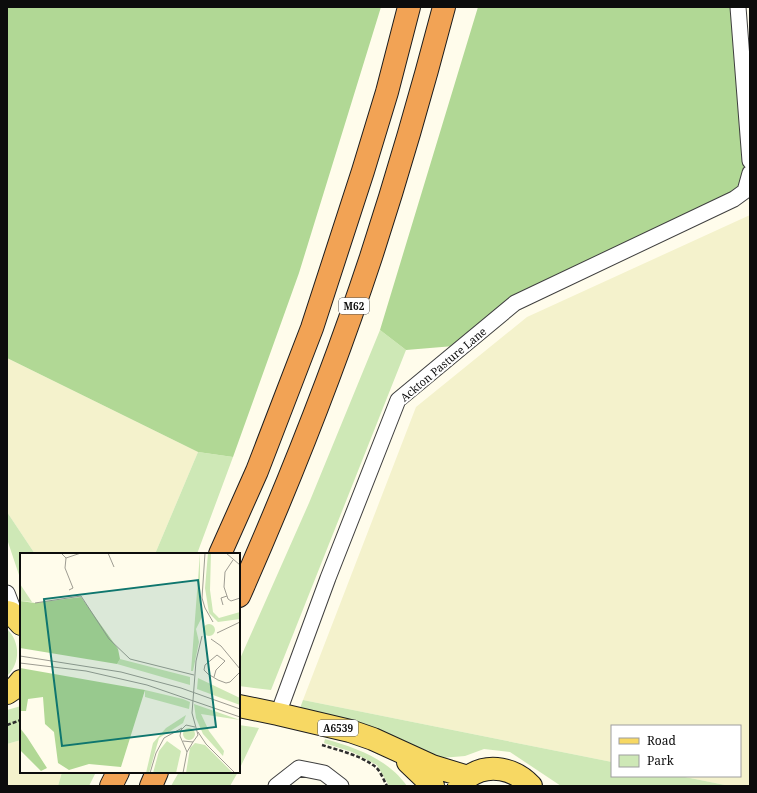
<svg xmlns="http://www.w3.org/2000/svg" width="757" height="793" font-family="'Noto Serif',serif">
<rect width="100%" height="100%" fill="#fffceb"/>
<!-- farmland -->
<path fill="#f4f2cc" d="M750 215V786H730L680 776H740V726H612V762L303 700 416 407 527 317Z
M7 358 198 452 155 554H35L7 512Z
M21 740V772H62L58 786H7V744Z"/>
<!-- green -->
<path fill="#cee8b6" d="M380 330 406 350 271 690 239 686V661L309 503Z
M198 452 233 457 197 554H155Z
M7 512 35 554H21V581L7 539Z
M7 629C20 641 21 663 7 676Z
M303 700 612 762V776H680L730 786H561L510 752 484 749 465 756 441 758 299 711Z
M21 706V740L7 744V710Z
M239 725 259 728 239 770Z
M325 739C356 748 387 758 407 786H389L377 765 352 752 324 743Z
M62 772H96L89 786H58Z
M179 772H238L230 786H171Z"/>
<!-- forest -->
<path fill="#b1d895" d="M7 7H381L299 273 233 457 198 452 7 358Z
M478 7H738L748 163 743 191 526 298 454 346 406 350 380 330Z"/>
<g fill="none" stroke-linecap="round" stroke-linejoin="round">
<!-- street casing -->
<g stroke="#3f3f3f" stroke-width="17">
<path id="street" d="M738 7 750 161
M7 593 17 619
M278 714 328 578 398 400 515 303 734 199 745 191 750 173
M276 786 299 768 324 773 341 786"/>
</g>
<!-- primary casing -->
<g stroke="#1d1d1d" stroke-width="24">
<path id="primary" d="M7 612 11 613 21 624
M7 693 16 687 21 681
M239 706 278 714 350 731 373 739 432 766 468 777
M408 762 433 786
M459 786C462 783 465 779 468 777 489 762 515 769 531 786"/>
</g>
<!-- highway casing -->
<g stroke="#1d1d1d" stroke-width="24">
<path id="highway" d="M220 554 257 471 312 328 363 171 387 92 409 7
M239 596C288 485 333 372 371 257 398 174 422 91 444 7
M111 786 118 772
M151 786 157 772"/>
</g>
<!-- path -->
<path stroke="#2e2e2e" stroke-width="2.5" stroke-dasharray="4 2" stroke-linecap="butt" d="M7 725 21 720
M322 745C338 750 359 755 373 765 380 769 383 779 387 786"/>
<!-- street -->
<use href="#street" stroke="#fff" stroke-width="15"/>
<!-- primary -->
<use href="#primary" stroke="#f7d863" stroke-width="22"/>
<!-- highway -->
<use href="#highway" stroke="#f2a355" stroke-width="22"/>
</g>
<g text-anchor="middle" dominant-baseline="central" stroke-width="4" stroke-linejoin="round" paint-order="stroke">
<!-- shield labels -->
<g fill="#fff" stroke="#555" stroke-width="1">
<rect x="339" y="298" width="30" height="16" rx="3"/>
<rect x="318" y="720" width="40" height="16" rx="3"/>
</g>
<g font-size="10" font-weight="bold" fill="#0c0c0c">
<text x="354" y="306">M62</text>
<text x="338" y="728">A6539</text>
</g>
<!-- street labels -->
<g font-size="11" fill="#0c0c0c" stroke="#fff">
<text transform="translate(443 364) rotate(-40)">Ackton Pasture Lane</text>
</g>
</g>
<!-- overview -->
<g transform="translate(20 553)">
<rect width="220" height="220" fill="#fffceb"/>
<path d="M180 0V48L182 64 176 76 179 89 173 118H171ZM188 0H191L190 37 193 59 199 65 220 59V66L198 69 189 60 185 35ZM0 31 12 49 0 48ZM183 77a6 6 0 1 1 12 0a6 6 0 1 1-12 0ZM100 106 170 124V132L97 111ZM178 125 220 145V152L177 136ZM125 137 163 146 170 149 169 156 125 144ZM174 151 220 167 181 161 189 178 204 198 203 203 183 181 176 165ZM166 162 163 170 139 185 129 220H126L133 190 146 175ZM163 181a6 6 0 1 1 12 0a6 6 0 1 1-12 0ZM147 188 161 198 156 220H133L139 198ZM175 190 185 192 213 220H166L170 195Z" fill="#cee8b6"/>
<path d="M61 44 98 96 100 106 97 111 0 95V48L15 50ZM0 115 125 137 101 214 69 211 49 217 38 210 34 179 25 171 23 144 8 146 6 158H0ZM0 175 7 184 27 215 21 218 0 197Z" fill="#b1d895"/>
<path fill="none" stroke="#9e9c92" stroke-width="1" d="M41 0 46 5 61 0M88 0 94 14M185 0 182 45 185 55 193 69M206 0 220 12M46 5 45 15 53 35 49 37M213 7 205 19 204 34 208 46 211 48 220 45M15 50 61 43 89 86 110 106 174 122M203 52 201 45 207 43M197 80 220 69M191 86 201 93 220 116M0 103 101 119 161 135 220 156M0 110 66 118 127 132 220 164M194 124 196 117 205 108 197 102 185 112 184 117 188 121 198 127 206 130 210 129 220 119M178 179 186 191 215 220M163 188 173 189 178 182 172 160 176 108 182 83M167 199 160 183 161 177 166 172 175 174M130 220 136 200 144 185 162 175M163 220 167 199 173 189"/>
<path fill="#0f766e" fill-opacity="0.15" stroke="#0f766e" stroke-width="2" d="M178 27 196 174 42 193 24 46Z"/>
<rect width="220" height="220" fill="none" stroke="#0c0c0c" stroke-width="2"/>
</g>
<!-- border -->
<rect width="757" height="793" fill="none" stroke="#0c0c0c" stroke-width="16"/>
<!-- legend -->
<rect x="611" y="725" width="130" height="52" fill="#ffffff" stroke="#9e9e9e"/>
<rect x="619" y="738" width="20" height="6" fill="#f7d863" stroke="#9e9e9e"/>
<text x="647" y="745" font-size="12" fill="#0c0c0c">Road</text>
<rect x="619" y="755" width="20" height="12" fill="#cee8b6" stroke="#9e9e9e"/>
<text x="647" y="765" font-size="12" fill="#0c0c0c">Park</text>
</svg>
